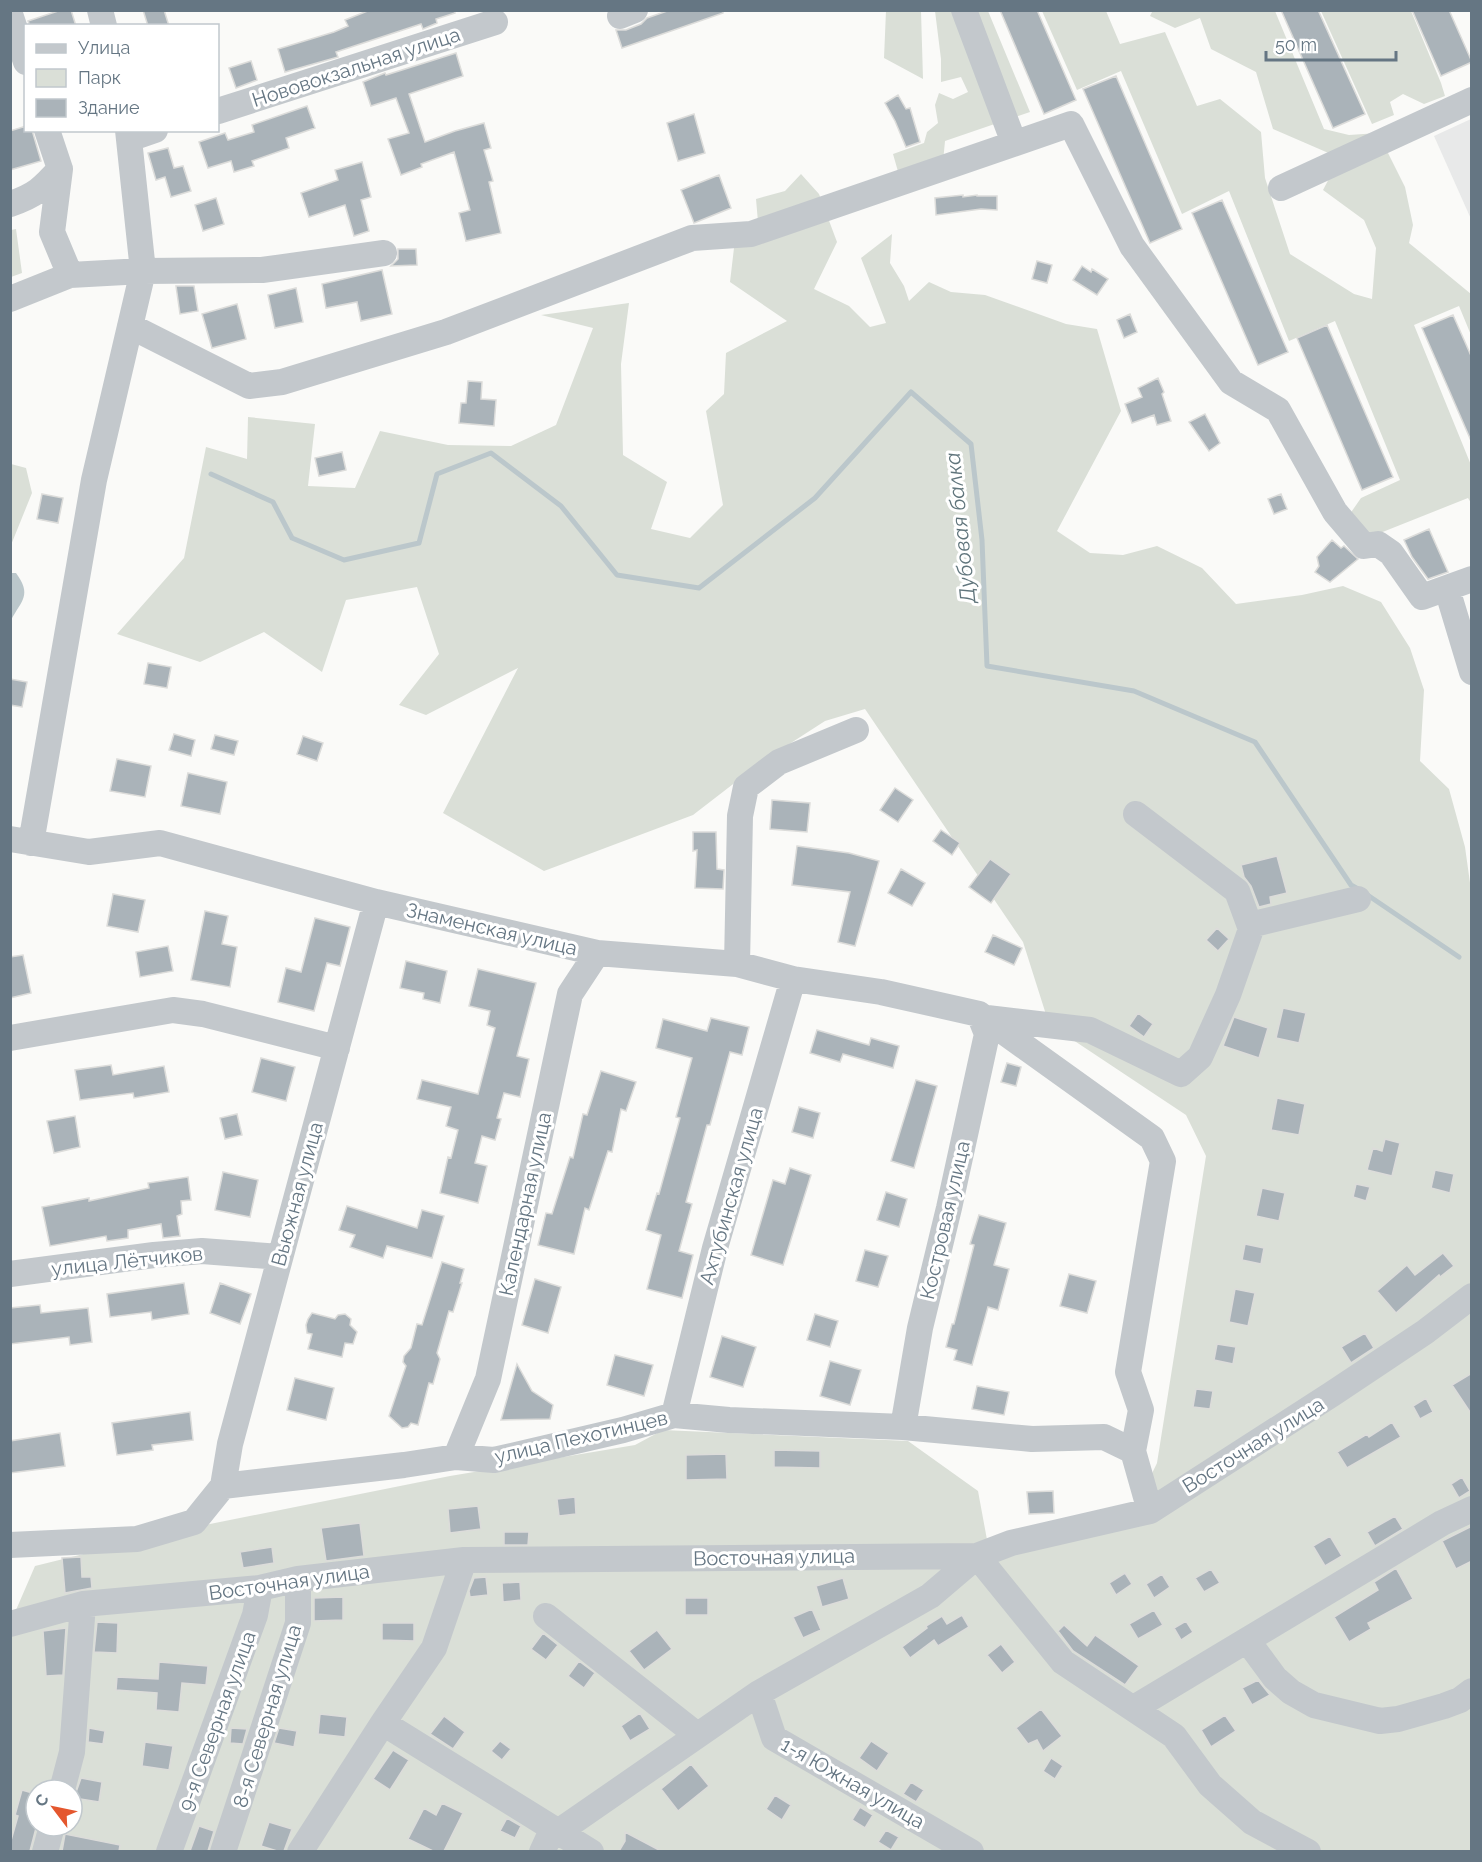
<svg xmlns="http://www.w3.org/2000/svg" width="1482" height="1862" font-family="Raleway,sans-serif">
<rect width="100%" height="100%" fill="#fafaf8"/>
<!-- built -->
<path fill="#e8e9e9" d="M1471 119V219L1434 136Z"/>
<!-- green -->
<path fill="#dadfd7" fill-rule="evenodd" d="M1153 10 1275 11 1324 129 1349 135 1378 133 1405 187 1413 225 1409 243 1471 294V335L1459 306 1414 325 1471 465V503L1468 498 1365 539 1345 521 1361 498 1400 480 1335 321 1289 341 1229 191 1182 214 1121 71 1077 90 1042 11H1106L1120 44 1165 32 1197 106 1220 99 1261 132 1265 178 1290 254 1354 294 1372 299 1376 248 1364 220 1323 190 1340 158 1273 129 1256 72 1211 49 1200 18 1175 28 1150 16Z
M886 11H921L923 79 884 58Z
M935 11H988L1030 112 945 141 943 162 899 175 893 154 924 143 927 132 938 123 935 105 939 93 953 99 968 92 961 77 941 82V59Z
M1321 11H1411L1441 83 1445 96 1424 104 1403 94 1390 102 1394 115 1372 124Z
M801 174 819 194 837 242 814 289 849 306 870 327 886 323 861 258 892 234 890 263 904 286 909 301 929 282 951 292 985 295 1066 324 1097 329 1121 411 1057 531 1090 553 1123 555 1157 546 1202 568 1236 604 1302 595 1343 586 1381 602 1410 648 1424 690 1420 761 1449 789 1465 847 1471 890V1851H11L10 1615 16 1610 35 1566 185 1529 450 1476 635 1445 663 1430 908 1441 978 1491 990 1556 1132 1515 1157 1463 1206 1156 1186 1115 1049 1024 1023 942 865 709 825 721 763 761 693 815 544 871 443 813 518 668 426 715 399 705 439 654 417 587 346 600 322 672 264 632 200 662 117 634 184 558 206 447 247 459 248 417 315 424 308 486 355 488 380 431 448 445 511 446 556 425 593 328 541 315 629 303 621 364 623 455 667 482 651 529 690 538 723 505 706 411 724 394 726 353 787 321 730 282 736 231 758 222 756 199 785 191ZM36 1790H72V1826H36Z
M16 229 22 273 11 277V230Z
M11 464 26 468 32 493 11 545Z"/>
<!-- water -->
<path fill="#bbc7cb" d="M11 573H16C32 595 22 600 11 620Z"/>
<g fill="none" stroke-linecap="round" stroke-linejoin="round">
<!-- stream -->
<path stroke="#bbc7cb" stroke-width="5" d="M211 474 273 502 292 538 344 560 419 543 437 474 491 453 561 506 617 575 699 588 815 498 911 392 971 444 982 540 987 666 1134 691 1255 742 1351 885 1358 889
M1366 894 1459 957"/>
</g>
<!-- building -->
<path fill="#aab3b9" stroke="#dcdcda" stroke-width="1.5" d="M61 10H71L76 26H30L28 21Z
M143 10H164L169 26H148Z
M370 10H454L455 13 436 19 437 23 423 29 421 24 336 52 338 57 285 72 278 49 334 32 348 26 345 20Z
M670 10H723V13L622 48 616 30H626L641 24 647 18Z
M1000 10H1037L1076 100 1044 114Z
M1281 10H1318L1365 114 1333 128Z
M1412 10H1449L1472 62 1441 76Z
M456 53 463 76 409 94 425 142 455 131 484 123 491 148 484 150 493 181 489 182 501 233 466 241 459 213 470 210 454 152 421 164 422 167 401 175 388 139 409 133 396 98 371 106 363 82 385 73 386 75Z
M251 61 257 80 236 88 229 68Z
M1116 76 1182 229 1150 243 1083 89Z
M898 95 906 109 910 108 920 142 906 147 895 121 885 103Z
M307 106 315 128 286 138 289 148 252 161 254 166 234 172 231 161 208 168 199 142 225 133 228 140 254 132 252 125Z
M694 114 705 153 678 161 667 123Z
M26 126V130H32L41 161 10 170V131Z
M168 148 174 168 183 166 191 191 171 197 165 177 156 180 148 153Z
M362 162 371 197 361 200 369 231 354 236 345 205 309 217 301 193 338 180 335 170Z
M719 175 731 208 694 223 681 190Z
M963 195V197L977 195V196H997V210L981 209 936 215 935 198Z
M216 198 224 224 203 231 195 205Z
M1222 200 1288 352 1258 365 1192 213Z
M398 249H416L417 265 391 266 398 259Z
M1037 261 1052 265 1047 283 1032 279Z
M1082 266 1091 272 1092 269 1108 279 1097 295 1073 280Z
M382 270 392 314 361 321 357 302 326 308 322 284Z
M176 286H194L198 311 180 314Z
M296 288 303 322 275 328 268 295Z
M237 304 246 339 212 348 202 314Z
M1130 314 1137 332 1124 338 1117 320Z
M1453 315 1472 358V443L1422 328Z
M1327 325 1393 477 1362 490 1297 338Z
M1158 378 1164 392 1162 394 1171 421 1157 425 1154 415 1132 423 1125 404 1142 397 1138 388Z
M468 381 482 382 481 399 496 400 494 426 459 423 461 403H466Z
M1205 414 1220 443 1209 451 1189 422Z
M342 452 346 470 319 476 315 458Z
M42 494 63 498 58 523 37 519Z
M1281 494 1287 509 1274 514 1268 499Z
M1429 529 1448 572 1428 579 1412 557 1404 540Z
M1332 540 1341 548 1344 546 1358 559 1330 582 1315 572 1319 566 1317 557Z
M148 663 171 667 167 688 144 684Z
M10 679 27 682 22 707 10 705Z
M174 734 195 740 191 756 169 750Z
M215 735 238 741 234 755 211 749Z
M303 736 323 743 317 761 297 754Z
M117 759 151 766 145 797 110 791Z
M188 773 227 782 220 814 181 806Z
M895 788 913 800 898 822 880 810Z
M772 800 810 803 807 832 770 829Z
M941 830 960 843 952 855 933 841Z
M693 832H716L717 869 724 870 723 889 695 888 697 850 693 851Z
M797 846 849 853 879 861 855 946 838 942 850 892 792 885Z
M1277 856 1287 893 1270 897 1271 904 1259 907 1251 886 1244 877 1241 865Z
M990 859 1011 874 991 903 969 887Z
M901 869 925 883 912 906 888 893Z
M113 894 145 900 138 932 107 926Z
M205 911 228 916 222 944 237 947 230 987 191 980Z
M315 918 350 927 340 966 327 963 314 1011 278 1002 286 968 301 972Z
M1217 928 1229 939 1218 951 1206 940Z
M993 935 1022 948 1014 965 985 952Z
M168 946 173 971 140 977 136 952Z
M23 955 31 993 10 998V957Z
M406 961 447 971 440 1003 423 999 424 993 400 988Z
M478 969 536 983 517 1056 529 1059 520 1097 504 1093 497 1118 501 1119 495 1140 482 1136 475 1163 487 1166 478 1203 440 1193 448 1157 451 1158 458 1130 446 1126 451 1107 417 1099 422 1080 478 1094 495 1028 487 1025 490 1011 469 1006Z
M1283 1008 1306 1013 1299 1043 1276 1038Z
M1138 1013 1153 1024 1144 1037 1129 1026Z
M1234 1017 1268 1028 1259 1058 1223 1046Z
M711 1018 749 1027 742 1055 730 1052 710 1125H707L686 1202 692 1204 679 1251 693 1255 682 1298 647 1289 661 1235 646 1230 657 1193 659 1194 680 1118 676 1117 692 1058 656 1048 663 1019 707 1031Z
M817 1030 869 1045 871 1038 899 1046 893 1068 843 1054 840 1062 810 1053Z
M261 1058 295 1067 286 1101 252 1092Z
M1007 1063 1021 1067 1016 1086 1001 1082Z
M111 1065 113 1075 164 1066 169 1092 134 1098 133 1093 80 1100 75 1070Z
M601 1071 636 1082 626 1111 621 1109 612 1152 608 1151 589 1210 585 1208 574 1254 538 1245 546 1213 552 1214 570 1157 573 1158 583 1114 587 1115Z
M916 1080 937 1086 914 1168 891 1161Z
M1277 1098 1305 1104 1299 1135 1271 1130Z
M799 1107 820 1113 813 1138 792 1132Z
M237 1114 242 1135 225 1139 220 1118Z
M75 1116 80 1147 54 1153 47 1121Z
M1385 1139 1400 1143 1392 1176 1367 1170 1373 1148 1382 1151Z
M790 1168 811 1175 783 1265 751 1255 773 1180 785 1184Z
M1435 1170 1454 1174 1450 1193 1431 1188Z
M223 1172 258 1180 250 1217 215 1210Z
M188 1177 191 1200 181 1201 182 1214 177 1216 180 1236 163 1238 161 1224 128 1230V1238L107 1241 106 1236 50 1246 42 1207 89 1198V1201L149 1188 148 1183Z
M1356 1184 1370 1187 1366 1201 1353 1197Z
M1262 1188 1285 1193 1279 1221 1256 1216Z
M886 1192 907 1199 899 1227 877 1220Z
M347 1206 417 1228 422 1210 444 1216 432 1258 387 1246 383 1258 350 1247 355 1235 339 1230Z
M979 1215 1006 1223 994 1265 1009 1269 998 1310 988 1307 972 1365 954 1360 957 1350 946 1347 952 1324H954L974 1245 970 1244Z
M1245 1244 1264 1248 1261 1264 1242 1260Z
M865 1250 888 1256 878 1287 856 1281Z
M1443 1253 1454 1266 1440 1277 1439 1275 1396 1313 1377 1291 1407 1265 1415 1275Z
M442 1262 464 1269 460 1283H462L453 1312 449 1311 437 1353 440 1359 433 1384 429 1383 418 1425 411 1423 408 1427 402 1428 389 1416 406 1366 403 1362 404 1356 411 1348 417 1324 422 1325Z
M1069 1274 1096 1281 1087 1313 1060 1306Z
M535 1279 561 1287 548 1333 522 1325Z
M184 1283 189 1314 152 1320 151 1312 110 1317 107 1294Z
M220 1283 251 1294 240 1324 210 1313Z
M1235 1289 1255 1293 1248 1326 1229 1322Z
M40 1305 41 1313 88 1308 92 1342 70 1345 69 1337 10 1344V1308Z
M312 1313 335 1319 338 1315 345 1314 351 1319 350 1325 357 1332 353 1344 345 1343 342 1357 308 1349 312 1334 307 1333 306 1325 308 1319Z
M815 1314 838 1321 830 1347 807 1340Z
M1365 1333 1374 1348 1351 1363 1341 1347Z
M722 1336 756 1347 743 1387 710 1377Z
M1217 1344 1236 1347 1233 1364 1214 1360Z
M615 1355 653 1365 644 1396 607 1385Z
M830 1361 861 1370 850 1405 820 1396Z
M517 1364 532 1391 553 1405 550 1419 501 1420Z
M1472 1373V1415L1452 1385Z
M295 1378 334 1388 326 1420 287 1410Z
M977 1386 1009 1392 1004 1415 972 1409Z
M1196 1389 1213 1391 1210 1409 1193 1407Z
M1426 1398 1433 1412 1420 1419 1413 1406Z
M190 1412 193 1440 152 1445 153 1450 117 1455 112 1423Z
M1392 1422 1401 1437 1347 1468 1337 1452 1367 1434 1369 1437Z
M60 1433 65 1466 10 1473V1441Z
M774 1450 820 1451V1468L774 1467Z
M726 1454 727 1479 686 1480V1455Z
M1462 1477 1470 1491 1459 1498 1451 1484Z
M1053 1491 1054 1513 1029 1514 1027 1492Z
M575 1497 576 1514 559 1516 557 1499Z
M478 1506 481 1529 450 1533 448 1509Z
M1395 1516 1403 1529 1375 1546 1367 1532Z
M360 1523 364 1556 326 1561 321 1528Z
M1472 1526V1561L1456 1569 1442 1541Z
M504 1532H529L528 1545H504Z
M1330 1536 1342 1556 1325 1566 1313 1546Z
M272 1547 274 1563 243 1568 240 1552Z
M81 1557 82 1577H91L92 1588 65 1593 62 1558Z
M1396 1568 1413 1599 1368 1623 1371 1629 1349 1642 1334 1617 1378 1590 1374 1582Z
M1211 1569 1220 1583 1204 1592 1195 1578Z
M1125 1573 1132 1584 1116 1595 1109 1583Z
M1162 1574 1170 1587 1154 1598 1146 1584Z
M486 1577 488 1595 470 1597 469 1591 474 1578Z
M843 1578 849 1599 822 1607 816 1586Z
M520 1582 521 1600 503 1602 502 1583Z
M343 1597V1620L314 1621V1598Z
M685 1598H708V1615H685Z
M812 1609 821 1630 803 1638 793 1617Z
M1154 1610 1163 1625 1138 1639 1129 1624Z
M962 1615 969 1627 938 1646 934 1640 910 1658 902 1647 927 1628 926 1626 942 1616 947 1624Z
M1186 1621 1193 1632 1181 1640 1174 1628Z
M97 1622 118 1623 117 1653 94 1652Z
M382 1623H414V1641L382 1640Z
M1064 1625 1087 1646 1095 1635 1139 1666 1125 1685 1073 1651 1058 1631Z
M66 1628 63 1675 46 1676 43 1631Z
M657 1630 672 1649 644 1670 629 1651Z
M543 1633 558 1645 546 1660 531 1649Z
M1001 1644 1015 1662 1002 1673 987 1655Z
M579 1661 595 1673 584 1688 568 1676Z
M159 1662 208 1666 206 1685 182 1683 179 1712 156 1710 157 1693 116 1690 117 1677 158 1679Z
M1258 1680 1270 1695 1252 1705 1242 1688Z
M1041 1709 1062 1736 1043 1751 1037 1740 1028 1744 1016 1728Z
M640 1713 650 1729 630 1741 621 1726Z
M320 1714 347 1717 345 1737 318 1734Z
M1225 1715 1236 1731 1211 1747 1201 1730Z
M444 1716 465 1732 453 1749 430 1734Z
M89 1728 105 1731 103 1744 88 1742Z
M231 1728 247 1729 243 1744 230 1743Z
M279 1728 297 1731 294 1747 274 1743Z
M500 1741 511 1749 502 1760 491 1751Z
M871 1741 889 1753 877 1771 859 1758Z
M145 1742 173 1746 169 1770 142 1766Z
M393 1750 409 1760 390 1790 373 1779Z
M1051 1758 1063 1766 1055 1779 1043 1771Z
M691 1764 709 1786 678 1811 661 1789Z
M81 1778 102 1782 99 1802 74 1798Z
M911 1782 924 1790 916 1802 903 1794Z
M22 1790 36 1794V1828L30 1851H10V1844L18 1816 15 1815Z
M775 1795 791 1805 782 1820 766 1809Z
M442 1803 463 1813 444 1851H433L408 1839 424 1808 436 1815Z
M860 1807 873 1815 865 1828 852 1820Z
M507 1818 521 1826 515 1838 500 1831Z
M269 1822 292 1829 284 1851H277L261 1846Z
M199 1826 214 1831 208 1851H190Z
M886 1830 899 1837 891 1850 878 1842Z
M625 1832 661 1851H619L625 1841Z
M65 1834 120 1845 119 1851H62Z"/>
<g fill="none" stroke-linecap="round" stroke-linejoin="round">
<!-- minor -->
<path stroke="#c3c8cc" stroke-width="26" d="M100 10 104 26
M964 10 1014 143
M10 14 26 62
M620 16 635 10
M218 111 495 22
M47 130 60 169 52 232 70 275 143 271 262 270 384 253
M129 139 155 130
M1281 188 1472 100
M10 204C35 196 43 188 60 169
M10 299 70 275
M130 326 249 386 282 382 446 332 692 238 751 234 1071 124 1132 246 1231 382 1278 410 1335 512 1364 546 1378 544 1391 553 1422 597 1472 579
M1447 589 1472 672
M10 839 89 852 160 843 376 902 597 953 737 964 793 979 881 992 979 1014 1152 1138 1163 1161 1128 1372 1141 1410 1133 1451 1150 1511
M31 843 94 480 143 271 128 130
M1250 925 1358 899
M737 964 740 816 746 787 779 762 856 730
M987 1018 1090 1030 1181 1074 1200 1057 1228 995 1251 929 1237 891 1136 814
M10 1038 173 1010 203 1014 337 1048
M10 1274 154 1255 202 1251 280 1257
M674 1415 715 1248 793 979
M903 1427 920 1328 949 1208 987 1034 979 1014
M456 1457 488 1379 570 994 597 953
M223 1486 230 1444 376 902
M10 1545 137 1539 194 1522 223 1486 404 1465 456 1457 494 1460 623 1430 674 1415 729 1420 903 1427 1032 1439 1104 1437 1133 1451
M546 1616 697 1735
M10 1624 83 1604 260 1588 298 1579 464 1560 977 1556 1011 1543 1150 1511 1332 1394 1425 1332 1472 1296
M1247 1640 1275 1678 1291 1692 1314 1705 1380 1721 1398 1719 1444 1706 1460 1700 1472 1691
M759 1693 774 1738 971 1852
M1134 1708 1442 1523 1472 1509
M383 1723 591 1852
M62 1790 72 1752 83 1604
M45 1852 52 1826
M169 1852 255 1615 260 1588
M223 1852 298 1623V1579
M300 1852 383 1723 434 1648 464 1560
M542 1852 548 1839 759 1693 930 1596 977 1556 1063 1662 1174 1736 1210 1785 1252 1822 1308 1852"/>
</g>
<g text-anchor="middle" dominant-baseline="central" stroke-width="6" stroke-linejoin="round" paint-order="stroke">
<!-- street labels -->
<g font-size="20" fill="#657683" stroke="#fff">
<text transform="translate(356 67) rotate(-18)">Нововокзальная улица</text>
<text transform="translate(492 929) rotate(13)">Знаменская улица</text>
<text transform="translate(297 1194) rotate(-75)">Вьюжная улица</text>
<text transform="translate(731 1196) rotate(-74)">Ахтубинская улица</text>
<text transform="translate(525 1204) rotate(-78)">Календарная улица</text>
<text transform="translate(945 1220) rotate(-77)">Костровая улица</text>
<text transform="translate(127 1261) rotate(-6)">улица Лётчиков</text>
<text transform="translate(581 1437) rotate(-13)">улица Пехотинцев</text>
<text transform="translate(1253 1445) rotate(-32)">Восточная улица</text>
<text transform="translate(774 1557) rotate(-1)">Восточная улица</text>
<text transform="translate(289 1582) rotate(-8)">Восточная улица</text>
<text transform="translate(267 1716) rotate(-73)">8-я Северная улица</text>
<text transform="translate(217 1721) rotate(-70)">9-я Северная улица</text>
<text transform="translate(853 1783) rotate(30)">1-я Южная улица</text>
</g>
<!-- water labels -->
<g font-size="21" font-style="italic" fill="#60757c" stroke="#fff">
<text transform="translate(960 528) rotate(-96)">Дубовая балка</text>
</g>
</g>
<!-- border -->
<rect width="1482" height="1862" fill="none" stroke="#657683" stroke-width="24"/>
<!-- legend -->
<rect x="24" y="24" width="195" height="108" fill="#ffffff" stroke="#c1c8cd" stroke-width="1.5"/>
<rect x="36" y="44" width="30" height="9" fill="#c3c8cc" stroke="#c1c8cd" stroke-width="1.5"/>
<text x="78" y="54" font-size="18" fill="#657683">Улица</text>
<rect x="36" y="69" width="30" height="18" fill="#dadfd7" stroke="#c1c8cd" stroke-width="1.5"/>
<text x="78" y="84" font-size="18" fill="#657683">Парк</text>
<rect x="36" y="99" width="30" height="18" fill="#aab3b9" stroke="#c1c8cd" stroke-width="1.5"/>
<text x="78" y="114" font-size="18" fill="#657683">Здание</text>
<!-- north arrow -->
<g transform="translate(54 1808) rotate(302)"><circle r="28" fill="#ffffff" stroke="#c1c8cd" stroke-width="1.5"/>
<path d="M0-4.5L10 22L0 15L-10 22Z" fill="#e4572e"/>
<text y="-9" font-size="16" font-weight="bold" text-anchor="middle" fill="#657683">С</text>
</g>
<!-- scale -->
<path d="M1266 51v9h130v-9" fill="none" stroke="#657683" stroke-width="3"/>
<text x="1275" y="51" font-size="18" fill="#657683" stroke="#ffffff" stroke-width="4.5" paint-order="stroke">50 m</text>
</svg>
